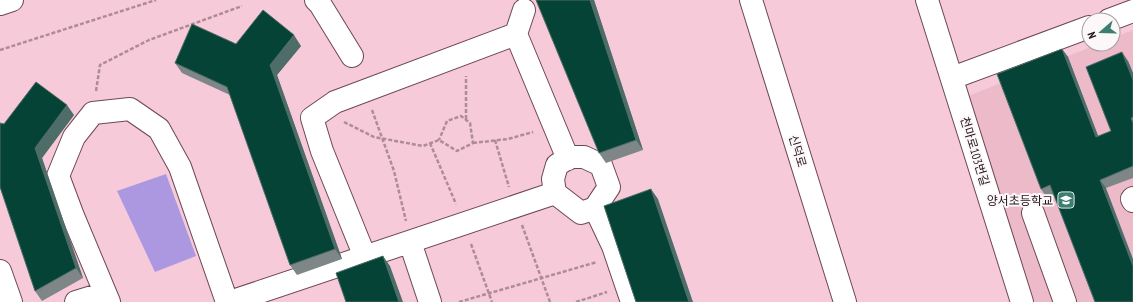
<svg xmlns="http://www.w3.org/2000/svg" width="1133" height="302" font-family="'PT Sans Narrow','Noto Sans KR',sans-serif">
<rect width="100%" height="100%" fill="#f7cad9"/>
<!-- built -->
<path fill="#edbaca" d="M1133 30V302H1032L966 97 1098 44H1113V38Z"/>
<!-- green -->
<path fill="#ac98e1" d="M166 174 196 256 155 272 117 191Z"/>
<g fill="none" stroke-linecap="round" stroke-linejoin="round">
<!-- minor casing -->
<g stroke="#6d4855" stroke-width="24">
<path id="minor" d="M316 0 320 4 352 56
M751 0 845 302
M927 0 1022 302
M0 4 12 0
M1109 20 1133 11
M516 34 524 10
M952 78 1089 27
M570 157H584L601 165 609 187 595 208 581 213 555 193 553 179 557 165Z
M1133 198 1132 199 1133 201
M595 208 613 246 632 302
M1033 213 1065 302
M410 242 430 302
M365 257 322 151 312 118 335 102 516 34 568 159
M0 271 11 302
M76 302 105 293
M109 302 73 216 58 176 74 137 93 113 130 109 159 129 180 167 227 302
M230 302 555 193"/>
</g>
<!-- path -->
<path stroke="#ae8c97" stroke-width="2.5" stroke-dasharray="4 2" stroke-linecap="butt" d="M0 50 156 0
M96 91 100 65 149 40 242 6
M372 110 394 171 406 221
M466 119V76
M344 122 374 137 423 146 439 140 457 151 473 143 470 123 461 116 447 121 439 140
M495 140 509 187
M430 143 456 204
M473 143 508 139 533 132
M522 225 550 302
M471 244 492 302
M459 302 597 262
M576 302 607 292"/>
<!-- minor -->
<use href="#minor" stroke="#fff" stroke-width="22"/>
</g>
<!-- wall -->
<path fill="#7e8688" d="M594 0 643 150 606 163 599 153Z
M301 46 277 75 342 259 297 275 290 265 230 95 182 73 175 63Z
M1062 49 1068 57 1098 136 1111 131 1128 61 1133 73V178L1106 188 1054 195 1047 198 1041 189Z
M74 115 42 158 83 278 42 301 35 291 4 124Z"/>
<!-- shaded-wall -->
<path fill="#4e6c68" d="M590 0H594L643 150 636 140Z
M294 35 301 46 277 75 342 259 335 249 270 65Z
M1062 49 1068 57 1102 146 1096 137Z
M1122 52 1128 61 1133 73V80Z
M67 105 74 115 42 158 83 278 76 268 35 148Z
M1100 180 1106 188 1133 259V266Z
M651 189 658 199 693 302H689Z
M383 256 390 266 403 302H399Z"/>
<!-- building -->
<path fill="#064337" stroke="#4e6c68" d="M536 0H590L636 140 599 153Z
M263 10 294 35 270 65 335 249 290 265 227 87 175 63 192 24 236 44Z
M1062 49 1096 137 1111 131 1086 67 1122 52 1133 80V117L1131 118 1133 123V166L1100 180 1133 266V302H1095L1050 185 1041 189 997 74Z
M36 82 67 105 35 148 76 268 35 291 0 187V123L4 124Z
M651 189 689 302H636L604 206Z
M383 256 399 302H346L336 273Z"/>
<!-- icons -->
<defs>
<g id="school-square" transform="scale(0.9)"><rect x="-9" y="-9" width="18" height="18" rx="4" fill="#3c7e6f" stroke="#fcf8f9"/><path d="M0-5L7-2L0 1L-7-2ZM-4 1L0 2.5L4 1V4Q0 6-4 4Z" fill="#fff"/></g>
</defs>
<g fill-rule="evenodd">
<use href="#school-square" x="1066" y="200"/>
</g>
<g text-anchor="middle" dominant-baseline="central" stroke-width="4" stroke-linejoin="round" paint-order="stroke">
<!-- street labels -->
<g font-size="12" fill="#221318" stroke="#fcf8f9">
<text transform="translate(798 151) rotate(73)">신덕로</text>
<text transform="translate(975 151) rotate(73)">천마로103번길</text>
</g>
<!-- poi labels -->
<g font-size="12" fill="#221318" stroke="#fcf8f9" text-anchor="end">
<text x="1053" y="200">양서초등학교</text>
</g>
</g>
<!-- north arrow -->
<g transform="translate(1101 32) rotate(250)"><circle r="19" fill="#fcf8f9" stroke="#a59c9f"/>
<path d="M0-3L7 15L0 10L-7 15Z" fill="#3c7e6f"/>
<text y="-6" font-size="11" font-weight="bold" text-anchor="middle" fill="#221318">N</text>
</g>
</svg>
